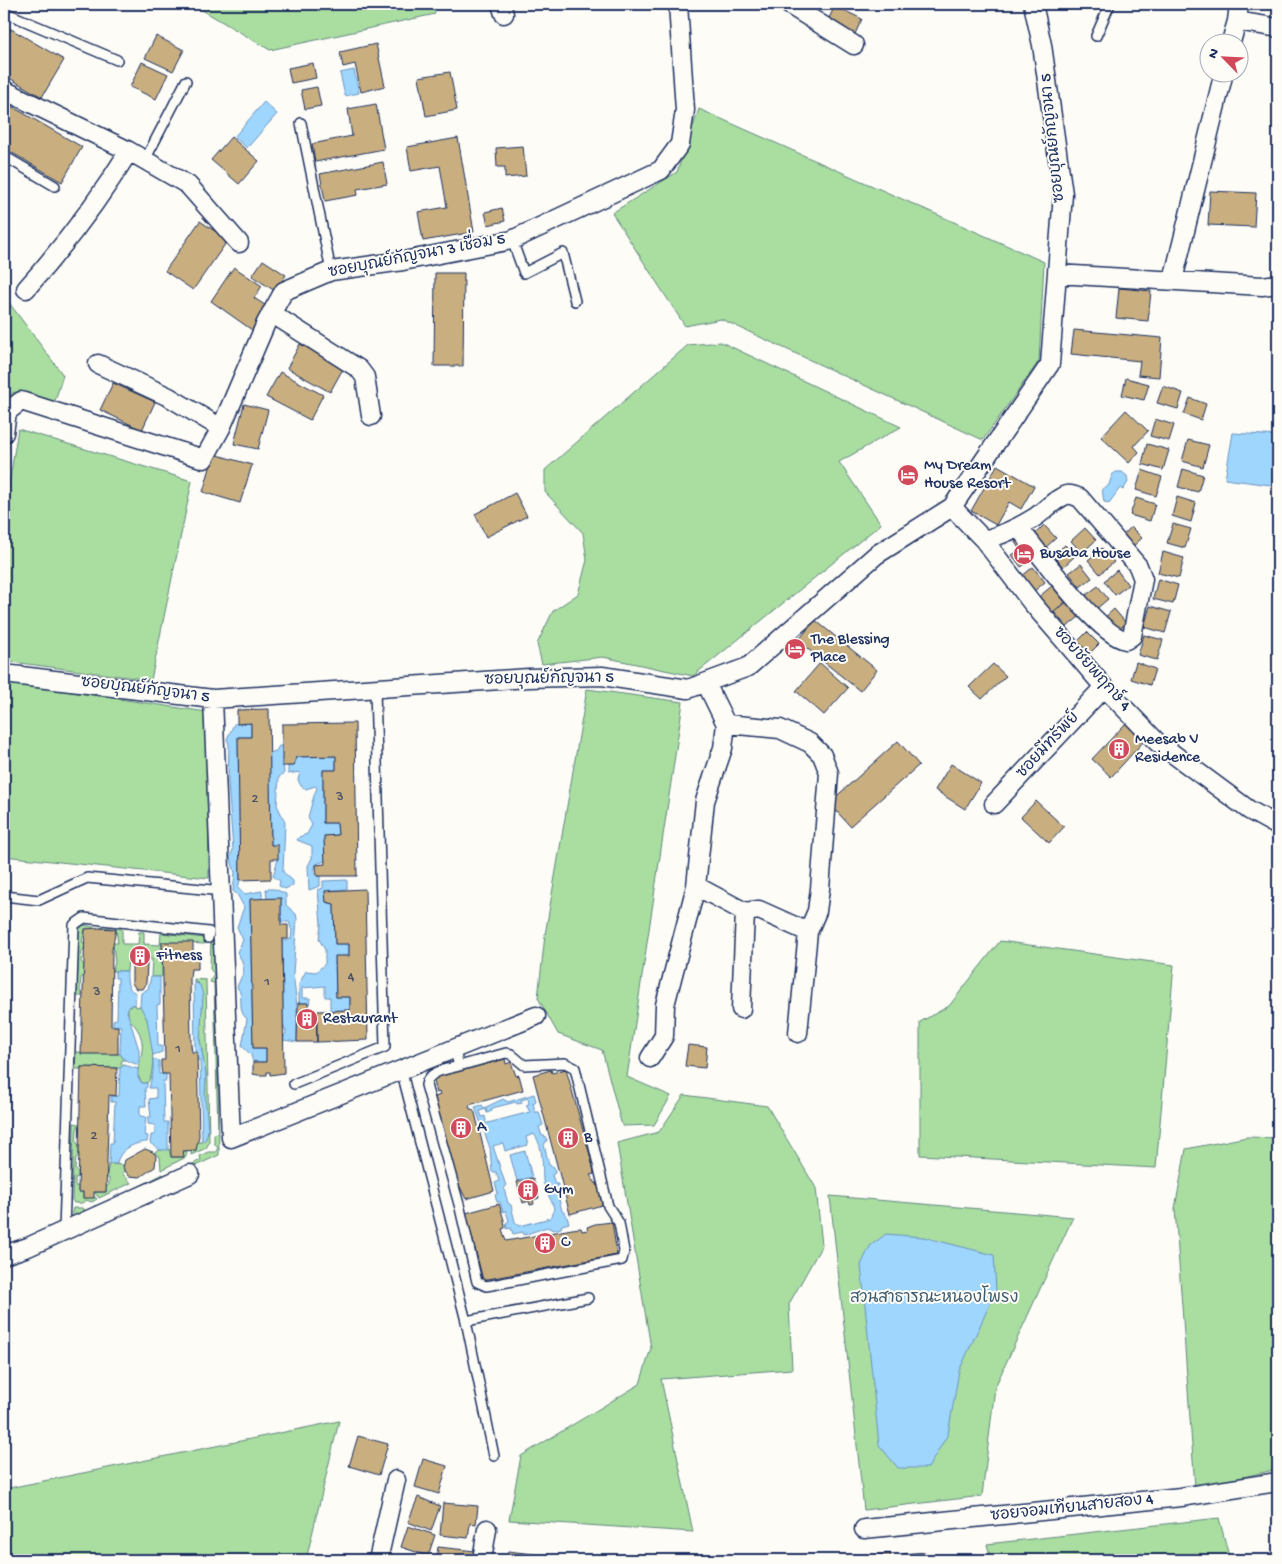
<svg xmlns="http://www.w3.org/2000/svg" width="1282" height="1564" font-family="'Gochi Hand','Playpen Sans Thai',sans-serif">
<rect width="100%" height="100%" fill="#fdfcf7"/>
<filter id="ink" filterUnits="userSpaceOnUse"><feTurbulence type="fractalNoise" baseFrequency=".02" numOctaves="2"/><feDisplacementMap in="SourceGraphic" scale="10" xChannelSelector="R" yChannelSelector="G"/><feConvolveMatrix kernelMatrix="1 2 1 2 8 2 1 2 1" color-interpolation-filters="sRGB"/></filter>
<g filter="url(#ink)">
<!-- green -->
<path fill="#a9dea0" stroke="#62867f" d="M192 4H432L435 14 270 50Z
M699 109 1044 262 1039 361 983 440 721 319 685 326 612 213 677 172Z
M4 296 63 375 54 404 14 392 4 401Z
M721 342 901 427 839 462 881 524 693 676 603 657 542 664 537 644 553 611 578 594 587 560 583 533 545 492V470L688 345Z
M18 429 192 481 151 680 4 661V515Z
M4 682 207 712 209 878 4 856Z
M587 689 683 702 627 1077 671 1096 654 1125 622 1126 602 1050 558 1034 538 998 545 935Z
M84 925 98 928 85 929 82 942 85 943V948L82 951 81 962 84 965V975L81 978 80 990 83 996H77L79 929Z
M100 928 101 927 122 929V944H138L139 932H144V944L160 945 161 933 205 938V944L162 942V975L161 977H151L152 959H147L145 951H134L132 959H128L127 971H112L115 963 113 943H118L116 929Z
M211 938 216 939 219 1155 75 1222 71 1218 73 1208H82L88 1212 95 1205 97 1208 163 1174 164 1177 201 1160 200 1156 208 1152H216L218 1147 214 1143V1134L218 1133 214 983 210 982 214 974 210 969Z
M1000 941 1174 965 1156 1168 920 1155V1022L949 1006Z
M194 979 206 980 209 1143 206 1148 191 1155V1150H196V1142H202L206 1075 200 1040 202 1005 198 983 194 982Z
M135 1004 136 1007 140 1006C152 1018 158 1074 147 1083H142L137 1074C141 1053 150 1039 128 1018V1008Z
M76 1052 120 1054 125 1060H122L121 1064 124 1065 120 1068 81 1067V1069H75Z
M684 1095 767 1106 816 1188 822 1245 789 1304 792 1369 661 1379 693 1532 509 1520 521 1456 640 1384 651 1348 617 1143 659 1132Z
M74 1123 79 1124 77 1130 76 1142 79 1145V1155L76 1158 75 1169 78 1172V1177L75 1178V1186H78V1192H83V1198L95 1197 97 1199 92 1202 86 1200 82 1203H74L72 1200Z
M1247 1137 1278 1138V1469L1195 1488 1175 1208 1186 1149Z
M169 1149 171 1157H183V1151H187L186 1157 161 1170 160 1157 154 1153 160 1150Z
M109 1164 123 1165 124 1171 122 1173 131 1183 99 1198 94 1192H106V1187L109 1184V1178H106Z
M830 1196 1073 1217 995 1387 982 1496 864 1510Z
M339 1421 306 1560H4V1489Z
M1219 1518 1230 1560H991L987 1544Z"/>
<!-- water -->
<path fill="#9fd6fe" stroke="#6a93be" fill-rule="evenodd" d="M354 70 359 93 345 96 340 73Z
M264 102 277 114 247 148 234 137Z
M1233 433 1278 436V486L1225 479Z
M1116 472H1122L1127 476 1128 482 1123 490 1120 488 1109 503 1104 502 1102 489 1109 485 1112 475Z
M251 723V737H238L240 880 238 888 245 894 262 891V899L250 900 253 1048H266V1062H253L251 1055 242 1046 247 1019C236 1010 245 996 237 987L244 971 242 961 237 952 243 940 237 927 244 907 238 896 233 891 235 873 230 857 233 850 228 782 229 744 227 739 234 724Z
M279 746H282L284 773 279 777 277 805 285 822 283 872 293 881V885L285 889 279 886 280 881 273 876 278 859 271 845 269 753 276 751Z
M336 756V770H323V823H337L338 835 324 836 325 861 316 864 314 872 317 876H320V886L309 890 308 866 312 858V846L297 840 299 837 307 834 312 825 308 817C311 808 313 796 317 788L315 786 306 789 301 786 298 780 300 772 288 774V766H294L296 757Z
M347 880V889L325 891 326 902 334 904 335 944H349V956L335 957 336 997H350V1010L330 1011V997H325V986L302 988V998H310L309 1006 308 1003H299V984L306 971 316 972 325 964V950L319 939 321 924 318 890 323 888V881Z
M266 889H275L286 894V905L296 914 297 919 293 973 297 1006V1042L283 1040 286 1032 283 1025 282 939 285 941 291 939 292 931 289 922H281V899H267Z
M115 971H127C127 980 126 989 136 993L135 1004 130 1005 127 1011 139 1050V1065L125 1060 120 1054 121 1026H113V1020L117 1019 118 978H115Z
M151 977H160V1004L157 1005 158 1046H162V1052L153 1055 147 1019 140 1006 141 993 148 989Z
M194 982 200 985 203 995 200 1040 206 1075 205 1094 208 1130 206 1139 202 1142 200 1060H197L195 1052Z
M153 1059 159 1061V1074H166V1081H163L164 1122H168V1150H160L150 1143 151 1135H155V1125L148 1124V1117H151L149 1099 156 1098V1088H149L153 1072Z
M124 1065 138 1069V1078L142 1083H147V1087L145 1088 146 1106H140V1116L146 1117 144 1135 148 1136 147 1142C134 1142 118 1151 117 1164H109L110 1143H113L115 1102H111V1096H119L120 1068Z
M534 1094 536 1101 533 1103 535 1112H539L543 1125 539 1127 542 1136H545L547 1140 544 1145 549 1165 554 1167 555 1173 552 1175 555 1184H558L557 1192 562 1211 566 1214 569 1223 562 1225 561 1228 553 1230 547 1227 524 1235 523 1232 513 1234 511 1228 507 1229 506 1223 509 1221 506 1211 503 1212 500 1202H497L495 1195 498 1193 495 1183 499 1181 496 1172H492L490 1148 475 1107 482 1105 484 1108 503 1099 508 1102ZM528 1098 529 1104 526 1105 530 1112 484 1124 486 1121 485 1116 482 1117 480 1111 486 1109 487 1113 492 1111V1108L516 1102 517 1104 522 1103 521 1100ZM534 1134C544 1147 542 1166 543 1180 544 1191 552 1199 554 1209L550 1218 520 1226 515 1222 511 1205 508 1203 504 1189 506 1186 493 1146 503 1143 505 1151 528 1145 526 1137Z
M525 1151 532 1177 517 1181 510 1155Z
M886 1234 923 1237 994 1255 996 1291 959 1371 948 1434 928 1468H898L879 1445 861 1265 870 1246Z"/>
<!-- building -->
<path fill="#c9af80" stroke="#1b2f5e" d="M835 6 862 19 854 36 826 24Z
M4 25 11 29 4 42Z
M11 29 64 60 42 97 4 75V42Z
M156 36 184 50 173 71 145 58Z
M376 44 385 86 361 92 355 64 343 67 340 52Z
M142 62 168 74 156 99 130 87Z
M313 63 316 78 291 83 288 68Z
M450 72 457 110 426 116 419 77Z
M317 87 321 106 305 109 301 90Z
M4 102 82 147 62 182 4 148Z
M376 104 384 149 315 162 312 144 352 136 348 109Z
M231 137 259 161 239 184 211 160Z
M458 138 474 232 423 241 418 212 447 207 440 166 411 171 407 147Z
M523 146 526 176 505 178V167H497L496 148Z
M383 162 387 184 357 189 358 195 325 201 320 174Z
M1210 191 1256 193 1254 227 1208 225Z
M502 208 505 221 488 225 485 212Z
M200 221 228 240 193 290 165 271Z
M263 260 286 275 275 291 252 276Z
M234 267 262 286 254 298 268 307 252 330 211 301Z
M435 273H464L463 366H434Z
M1119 288 1151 291 1148 321 1116 318Z
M1074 330 1162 338 1159 377 1138 375 1140 361 1071 354Z
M300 344 344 367 330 392 287 368Z
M280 372 323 395 310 420 266 397Z
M1126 378 1149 384 1144 400 1122 395Z
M113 383 155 402 142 430 100 410Z
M1163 386 1183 393 1178 409 1157 403Z
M1190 398 1206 404 1201 420 1184 414Z
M244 404 268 410 258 449 234 444Z
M1126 410 1148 431 1134 446 1139 452 1129 463 1101 437Z
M1155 419 1174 425 1169 441 1150 436Z
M1188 440 1209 445 1203 467 1182 461Z
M1147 444 1169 450 1163 470 1142 464Z
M214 454 252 465 240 503 203 492Z
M997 465 1034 486 1021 509 1009 502 996 525 971 511Z
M1183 469 1203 475 1198 492 1178 487Z
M1142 470 1162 477 1156 496 1136 490Z
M515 493 527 516 486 537 475 514Z
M1177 497 1196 503 1191 522 1172 516Z
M1136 498 1155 504 1150 521 1130 515Z
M1173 524 1191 529 1185 548 1167 543Z
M1044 525 1056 538 1045 548 1034 535Z
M1131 527 1142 538 1130 549 1120 539Z
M1085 528 1096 540 1082 553 1071 541Z
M1021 538 1035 557 1021 567 1012 555 1020 550 1015 542Z
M1065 545 1075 556 1063 567 1053 555Z
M1102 548 1114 562 1100 574 1088 560Z
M1163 552 1184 558 1179 578 1158 573Z
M1081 564 1092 578 1080 587 1069 573Z
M1033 567 1045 582 1033 592 1021 577Z
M1117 570 1128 585 1115 595 1104 581Z
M1158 579 1178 585 1173 604 1153 599Z
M1052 586 1065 602 1048 616 1035 600Z
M1098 586 1108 599 1095 610 1085 596Z
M1067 602 1080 616 1067 627 1054 612Z
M1150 606 1171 612 1165 633 1144 627Z
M1114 609 1126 623 1114 635 1101 621Z
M815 620 877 670 860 691 798 641Z
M1087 632 1099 644 1088 655 1076 643Z
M1144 635 1163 640 1157 660 1138 655Z
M1136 662 1155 669 1150 685 1131 679Z
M820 663 848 688 824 715 796 691Z
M993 664 1006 676 982 699 969 687Z
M269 709 271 845H278V859H271V879L240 880 238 737H251V723L237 724V710Z
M1127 722 1145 740 1111 777 1092 759Z
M355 723 357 876H317L316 865 325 864 324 836 338 835 337 823H323V770H336V756L296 757 294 766H282V724Z
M898 741 919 765 850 826 829 803Z
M951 764 981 783 965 809 935 790Z
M1036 801 1064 827 1049 843 1021 817Z
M365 889 368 1040 317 1042 316 1011 350 1010V997H336L335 956H349V944H335L334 904 326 902 325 891Z
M281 898V925H288V939H282L284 1073 270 1075V1072H267V1075H258L253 1074V1062H266V1048H253L250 899Z
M98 928 116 929 112 950 111 1026H118V1054H81L85 929Z
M162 942H193V955L198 954V969H191L190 978 191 1045 192 1052H197L199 1136 196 1150 183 1151 184 1157H171L169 1074H162L161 1067V1060H165Z
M132 953 147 954V964L132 963Z
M132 963 147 964 146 983 142 989H136L132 983Z
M298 1003H308L309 1013H317V1042H297Z
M688 1045 707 1047 705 1068 685 1066Z
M505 1059 506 1064 511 1062 516 1076 519 1075 523 1090 469 1105 470 1109H472L475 1113 494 1191 466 1199 455 1177 436 1105 435 1097 440 1095 439 1092 437 1093 433 1078Z
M81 1067 117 1068 116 1096 109 1095 106 1192H94V1198H83V1192H78Z
M566 1069 593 1166 594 1174 590 1175 599 1188 602 1205 570 1214 533 1075 551 1070 552 1073Z
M145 1149 153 1152 156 1156 155 1167 140 1177 129 1176 123 1168 125 1160Z
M533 1178 539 1198 533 1200 534 1204 530 1205 529 1201 523 1203 517 1182Z
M499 1204 504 1220 505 1228 502 1229 506 1241 572 1229 581 1228 582 1231 588 1230 587 1227 595 1224 612 1222 617 1255 483 1280 466 1213Z
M358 1436 388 1444 379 1475 349 1466Z
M423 1459 447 1466 439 1494 415 1487Z
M418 1497 440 1506 431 1531 408 1522Z
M443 1503 478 1506 476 1524 470 1523 468 1538 440 1535Z
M408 1526 435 1535 428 1556 401 1547Z
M438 1547 475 1551 474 1560H436Z
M508 1551 533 1554 532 1560H507Z
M925 1552 926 1560H903V1554Z
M890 1553 891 1560H869V1557Z"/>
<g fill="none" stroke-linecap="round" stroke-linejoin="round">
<!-- service casing -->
<g stroke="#1b2f5e" stroke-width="12">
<path id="service" d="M4 12 117 60
M1096 36 1110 4
M301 123 331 271
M4 156 55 186
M145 160 186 81
M512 240 524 273 563 253 575 301
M4 896 39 900 87 878 223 891
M454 1048 459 1066C446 1070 429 1070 426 1085L460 1208 477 1282 486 1286 492 1285 622 1260 624 1251 619 1223 608 1206 575 1068 565 1063 524 1065 511 1054 506 1053 459 1066
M401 1069 466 1321 588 1298
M294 1084 385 1047 375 689
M64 1231 74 925 84 918 209 932 208 938
M466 1321 494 1456"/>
</g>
<!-- minor casing -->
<g stroke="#1b2f5e" stroke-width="21">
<path id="minor" d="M501 4 504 14
M788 4 854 45
M1239 4 1237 21 1278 28
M1231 42 1237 21
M4 90 129 151 188 185 239 243
M1057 274 1262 286 1278 284
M1173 280 1224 72
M26 289C64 246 99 200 129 151
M271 313 359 369 365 377 371 416
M98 364 169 397 221 428
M4 433 7 412 21 401 204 459 221 428 266 323 284 291 331 271 403 261 512 240 661 170 680 144 685 110 678 4
M952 507 984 540 1032 603 1104 687 1157 742 1249 810 1278 826
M984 540C1002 535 1018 528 1034 518 1043 512 1052 502 1062 497 1068 493 1073 495 1080 498L1138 566 1143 579 1132 636 1126 640C1098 636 1038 551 1018 527
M4 674 213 699 529 678 602 676 688 689 748 667 876 555 952 507 1050 364 1063 194 1042 45 1033 4
M213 699 231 1138 536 1016
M726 724 780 729 810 743 822 755 829 773 820 889 817 911 808 932 798 1033
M994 804 1104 687
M696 886 745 912 759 910 808 932
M741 1009 745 912
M650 1058 664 1036 665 1005 696 886 705 801 723 748 726 724 706 683
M4 1255 28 1247 190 1174
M864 1529 1181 1497 1278 1482
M378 1560 396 1480
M482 1560 487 1529"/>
</g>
<!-- service -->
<use href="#service" stroke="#fdfcf7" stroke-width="9"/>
<!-- minor -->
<use href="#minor" stroke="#fdfcf7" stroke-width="18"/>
</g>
</g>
<!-- icons -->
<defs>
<g id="hotel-disc" transform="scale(1.125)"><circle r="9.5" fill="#d1495b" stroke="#fdfcf7"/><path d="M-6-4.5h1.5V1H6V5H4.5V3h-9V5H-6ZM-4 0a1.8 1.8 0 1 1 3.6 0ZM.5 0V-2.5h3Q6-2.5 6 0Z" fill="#fff"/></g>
<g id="building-disc" transform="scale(1.125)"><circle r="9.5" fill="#d1495b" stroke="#fdfcf7"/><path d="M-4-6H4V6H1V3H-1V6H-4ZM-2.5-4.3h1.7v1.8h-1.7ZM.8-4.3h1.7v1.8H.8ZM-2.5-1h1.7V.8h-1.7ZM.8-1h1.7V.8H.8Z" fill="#fff"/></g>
</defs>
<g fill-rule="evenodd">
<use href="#hotel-disc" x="908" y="475"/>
<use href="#hotel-disc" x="1024" y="554"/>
<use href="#hotel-disc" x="795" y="649"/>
<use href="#building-disc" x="1119" y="749"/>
<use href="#building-disc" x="140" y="956"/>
<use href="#building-disc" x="307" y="1019"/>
<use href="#building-disc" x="461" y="1128"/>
<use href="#building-disc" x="568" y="1138"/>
<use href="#building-disc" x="528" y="1190"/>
<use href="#building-disc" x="545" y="1243"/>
</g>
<g text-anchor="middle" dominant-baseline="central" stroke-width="4" stroke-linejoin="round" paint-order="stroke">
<!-- number labels -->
<g font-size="14" fill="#464f66">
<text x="340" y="797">3</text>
<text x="255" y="799">2</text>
<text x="351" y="977">4</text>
<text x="267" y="982">1</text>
<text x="97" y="992">3</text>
<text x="178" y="1049">1</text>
<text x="94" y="1136">2</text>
</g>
<!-- street labels -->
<g font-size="16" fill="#1b2f5e" stroke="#fdfcf7">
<text transform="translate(1054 138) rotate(-96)">ซอยบุณย์กัญจนา 5</text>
<text transform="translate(417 257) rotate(-11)">ซอยบุณย์กัญจนา 3 เชื่อม 5</text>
<text transform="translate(1091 670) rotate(48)">ซอยชัยพฤกษ์ 4</text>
<text transform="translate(549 680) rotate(-1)">ซอยบุณย์กัญจนา 5</text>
<text transform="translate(145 691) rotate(7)">ซอยบุณย์กัญจนา 5</text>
<text transform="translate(1049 746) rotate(-47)">ซอยมีทรัพย์</text>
<text transform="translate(1072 1509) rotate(-6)">ซอยจอมเทียนสายสอง 4</text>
</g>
<!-- poi labels -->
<g font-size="16" fill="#1b2f5e" stroke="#fdfcf7" text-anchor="start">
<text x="924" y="466">My Dream<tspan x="924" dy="18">House Resort</tspan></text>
<text x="1040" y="554">Busaba House</text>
<text x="811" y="640">The Blessing<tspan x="811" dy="18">Place</tspan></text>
<text x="1135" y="740">Meesab V<tspan x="1135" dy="18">Residence</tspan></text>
<text x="156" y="956">Fitness</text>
<text x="323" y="1019">Restaurant</text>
<text x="477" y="1128">A</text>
<text x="584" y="1138">B</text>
<text x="544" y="1190">Gym</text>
<text x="561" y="1243">C</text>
</g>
<!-- park labels -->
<g font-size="16" fill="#3e5b6e" stroke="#fdfcf7">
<text x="934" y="1299">สวนสาธารณะหนองโพรง</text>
</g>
</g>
<!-- margin -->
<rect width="1282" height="1564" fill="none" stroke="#fdfcf7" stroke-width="20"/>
<rect x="10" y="10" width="1262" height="1544" fill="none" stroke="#1b2f5e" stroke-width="2" filter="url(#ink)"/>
<!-- north arrow -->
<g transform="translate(1224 58) rotate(294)"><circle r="24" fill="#fdfcf7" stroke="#a3aaba"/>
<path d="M0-4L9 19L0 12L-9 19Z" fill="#d1495b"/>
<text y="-8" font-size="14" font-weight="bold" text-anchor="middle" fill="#1b2f5e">N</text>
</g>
</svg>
